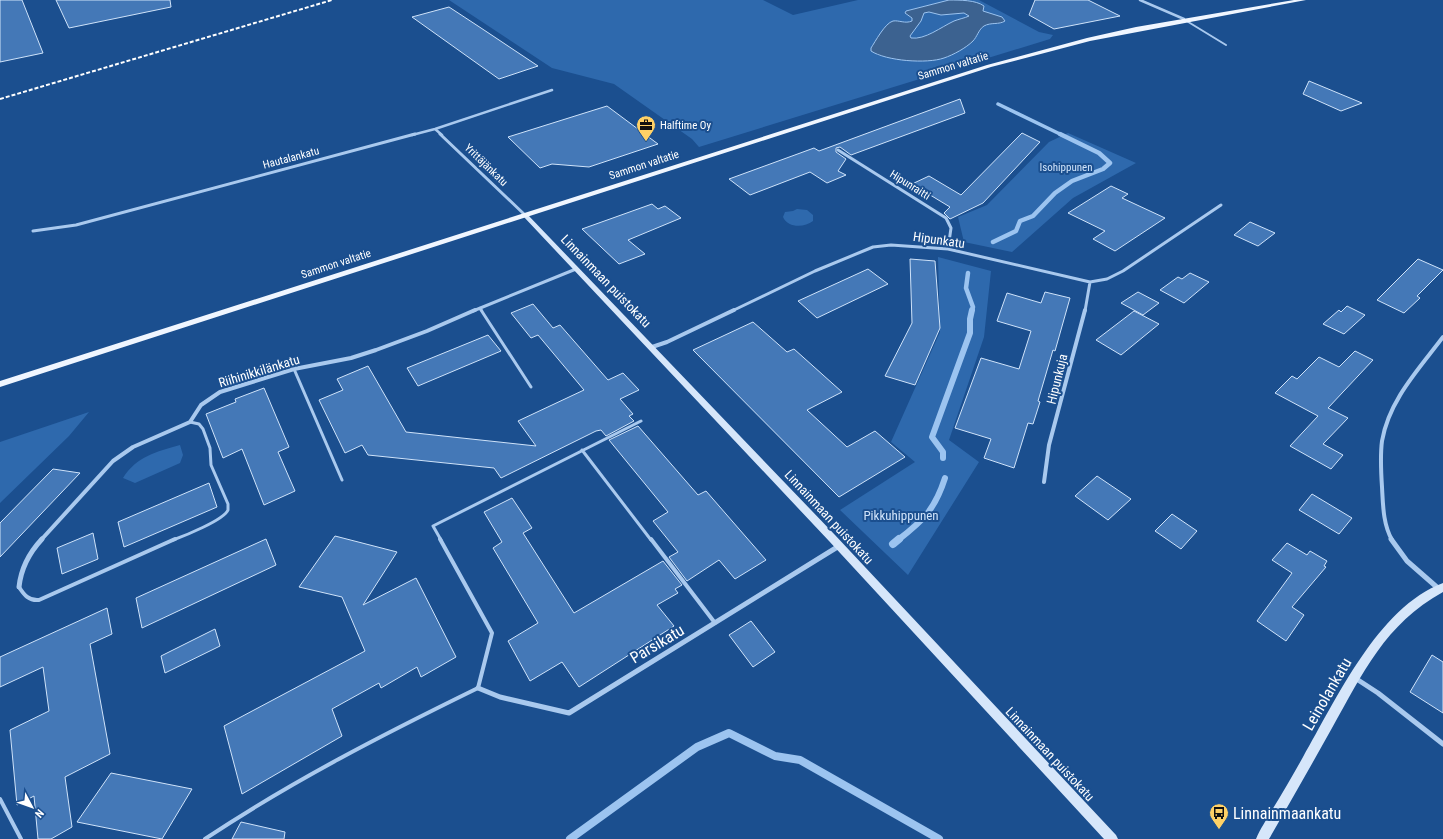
<svg xmlns="http://www.w3.org/2000/svg" width="1443" height="839" font-family="'Roboto Condensed',sans-serif">
<rect width="100%" height="100%" fill="#1b4f8f"/>
<!-- green -->
<path fill="#2e69ad" d="M449 0H763L793 15 858 0H949L906 11 905 13 912 18V21L908 23 894 21 877 55 896 59 932 60 962 49 973 41 983 27 989 24 1002 23V17L982 11 972 1 960 0H979L1039 32 1053 35 1050 39 699 147 692 139 614 84 552 68Z
M929 12 941 15 964 13 970 16C965 18 959 19 954 21 941 27 925 40 911 38L910 36 921 21 924 13Z
M1068 133 1136 163 1073 198 1012 252 964 242 958 217 987 205 1049 142Z
M797 209 807 210 813 215V221C804 228 788 228 783 217L785 212 793 211Z
M938 257 991 271 984 337 949 440 979 462 908 575 840 510 915 462 891 442 940 332Z
M89 412 69 436 0 503V442Z
M180 445 183 455 180 463 135 483 123 478C137 456 156 452 180 445Z"/>
<!-- water -->
<path fill="#3c6290" stroke="#9cc4f0" fill-rule="evenodd" d="M949 0C960 0 976 0 984 6L983 11 1002 17 1005 21C999 25 991 22 984 26 979 29 977 37 973 41 966 48 953 55 944 58 927 64 886 61 871 51V48C875 42 885 23 893 21 899 20 905 24 912 21V18L905 13 906 11ZM929 12 941 15 964 13 969 16C965 18 959 19 954 21 941 27 925 40 911 38L910 36 921 21 924 13Z"/>
<g fill="none" stroke-linecap="round" stroke-linejoin="round">
<!-- stream-far3 -->
<path stroke="#9cc4f0" stroke-width="3.5" d="M998 104 1062 135"/>
<!-- stream-far2 -->
<path stroke="#9cc4f0" stroke-width="4.5" d="M993 242 1016 231 1020 221 1033 216 1055 193 1072 181 1103 169 1110 163 1099 153 1060 134
M968 273 966 288 973 307 972 311"/>
<!-- stream-far1 -->
<path stroke="#9cc4f0" stroke-width="6" d="M943 458V452L932 437 970 333V319L972 310
M898 540C924 520 935 509 945 478"/>
<!-- stream -->
<path stroke="#9cc4f0" stroke-width="8" d="M893 544 899 539
M570 839 697 747 729 733 775 756 800 760 939 839"/>
</g>
<!-- building -->
<path fill="#4478b7" stroke="#cfe3fa" d="M0 0H22L43 53 0 62Z
M56 0H170L171 7 69 28Z
M1035 0H1088L1120 16 1054 29 1029 15Z
M449 7 481 28 538 66 499 79 412 17Z
M1309 81 1362 103 1341 111 1303 94Z
M960 99 965 113 851 155 840 147 836 148V152L846 159 838 171 846 175 827 183 810 172 750 195 729 179 814 148 819 151Z
M607 106 658 144 589 167 552 164 540 168 508 137Z
M1022 133 1040 142 983 203 950 219 944 213 950 207 912 184 929 176 961 195Z
M1111 186 1128 194 1122 198 1165 218 1115 251 1093 239 1105 231 1068 213Z
M652 204 658 209 665 206 681 218 628 240 645 254 619 264 582 229Z
M1250 222 1275 233 1258 246 1234 235Z
M910 259 935 261 940 328 915 385 885 376 912 323Z
M1418 259 1443 270 1417 296 1420 298 1404 313 1377 300Z
M868 269 888 284 817 318 798 301Z
M1190 273 1209 282 1184 303 1160 290 1178 277 1182 279Z
M1045 292 1070 298 1055 351 1053 350 1038 401 1040 402 1033 424 1028 423 1014 468 984 458 991 439 955 428 981 358 1019 369 1031 331 997 321 1007 293 1041 303Z
M1138 292 1159 303 1143 315 1121 303Z
M533 304 553 328 560 325 608 380 623 373 639 390 620 399 633 414 629 416 634 421 606 436 601 430 596 431 501 478 494 468 368 455 362 445 345 453 319 400 343 390 337 379 368 366 406 432 536 446 518 421 584 390 538 335 531 338 511 313Z
M1347 306 1365 315 1344 334 1323 324 1339 310 1341 312Z
M1134 311 1159 324 1121 355 1096 340Z
M753 322 787 352 794 349 842 392 807 410 847 447 875 431 905 457 839 497 693 350Z
M488 335 501 351 418 386 407 368Z
M1355 351 1373 360 1328 408 1348 418 1323 444 1343 455 1331 469 1290 446 1318 416 1275 393 1292 376 1297 379 1319 357 1339 367Z
M264 388 289 447 278 452 295 491 264 505 242 449 223 458 206 414 236 402 235 399Z
M638 426 698 495 706 491 766 560 735 579 719 560 687 581 669 557 678 552 653 521 668 512 609 440Z
M53 469 80 473 0 557V523Z
M1097 476 1131 499 1108 520 1075 496Z
M209 483 217 507 124 547 118 522Z
M1312 494 1352 518 1339 534 1299 510Z
M512 498 532 528 523 533 574 613 663 561 682 585 675 589 678 593 657 605 674 626 579 687 562 662 530 681 508 641 538 623 493 548 502 542 484 512Z
M1172 514 1197 531 1181 549 1155 531Z
M93 533 98 559 62 574 57 548Z
M335 536 397 552 363 605 416 578 456 657 421 677 417 667 381 688 379 683 332 709 342 736 242 794 224 726 365 651 342 597 299 587Z
M266 539 276 565 142 628 136 598Z
M1287 543 1307 555 1310 551 1327 561 1324 566 1326 567 1292 607 1304 615 1286 641 1257 621 1292 573 1272 560Z
M107 608 112 634 90 644 110 754 65 777 72 827 51 839H38L34 796 17 805 10 730 49 711 43 667 0 687V657Z
M751 621 775 652 753 667 729 635Z
M215 629 220 646 165 673 161 656Z
M1432 655 1443 662V713L1410 692Z
M111 773 192 789 162 839 77 822Z
M241 822 285 832 284 839H232Z"/>
<g fill="none" stroke-linecap="round" stroke-linejoin="round">
<!-- lane-far3 -->
<path stroke="#a9c9ee" stroke-width="2" d="M1185 20 1226 45"/>
<!-- lane-far2 -->
<path stroke="#a9c9ee" stroke-width="2.5" d="M480 308 482 311"/>
<!-- lane-far1 -->
<path stroke="#a9c9ee" stroke-width="3" d="M481 310 531 387
M294 369 342 480
M582 450 651 540
M173 540C184 536 224 520 228 510 228 510 228 505 228 504L211 465 210 448 203 429 199 424 190 422
M441 540 433 526 641 421"/>
<!-- lane -->
<path stroke="#a9c9ee" stroke-width="4" d="M651 539 715 623
M19 587C24 595 29 601 39 600L175 539
M0 799 21 839
M205 839C292 781 384 734 478 688L492 633 440 539"/>
<!-- street-far3 -->
<path stroke="#a9c9ee" stroke-width="2.5" d="M1140 0 1184 19
M435 129 442 135
M412 135 435 129 552 90"/>
<!-- street-far2 -->
<path stroke="#a9c9ee" stroke-width="3" d="M440 134 525 215
M838 150 946 218 951 228 948 249
M33 231 76 225 415 134
M473 311 576 269
M732 311 815 271 873 247 891 245 948 249 1090 282 1107 279 1123 271 1221 205
M1085 311 1090 282"/>
<!-- street-far1 -->
<path stroke="#a9c9ee" stroke-width="4" d="M652 347 667 342 734 310
M1044 482 1049 445 1085 310
M41 540 113 461 133 447 190 422 201 405 220 392 294 369 351 358 376 350 427 331 475 310
M1392 540C1383 524 1383 505 1382 487 1381 472 1380 456 1382 441 1389 400 1419 369 1443 337"/>
<!-- street -->
<path stroke="#a9c9ee" stroke-width="5" d="M1391 539 1407 561 1439 589
M19 587C21 568 29 553 42 539
M1355 678 1378 693 1443 744
M478 688 500 697 569 713 839 546"/>
<!-- secondary -->
<path fill="#d6e6fa" fill-rule="evenodd" d="M525 213 527 214 835 535 1116 835 1118 839H1104L829 541 523 216V214Z
M1443 583V592C1385 624 1363 673 1332 728 1311 766 1290 802 1269 839H1256C1260 829 1267 819 1272 810 1283 792 1293 775 1303 757 1336 700 1378 607 1443 583Z"/>
<!-- primary -->
<path fill="#f0f6ff" fill-rule="evenodd" d="M1294 0H1306L1090 41 991 67 0 387V381L987 65 1087 38 1136 27Z"/>
<!-- rail -->
<path stroke="#fff" stroke-width="2" stroke-dasharray="4 2" stroke-linecap="butt" d="M0 99 332 0"/>
</g>
<!-- icons -->
<defs>
<g id="office-pin" transform="scale(1)"><path d="M0 17L-7.5 6A9.5 9.5 0 1 1 7.5 6Z" fill="#ffd166" stroke="#1b4f8f"/><path d="M-6-3h4V-5.5h4V-3h4V5H-6ZM-1-4.5V-3h2v-1.5ZM-6 0V1H6V0Z" fill="#111"/></g>
<g id="bus-pin" transform="scale(1)"><path d="M0 17L-7.5 6A9.5 9.5 0 1 1 7.5 6Z" fill="#ffd166" stroke="#1b4f8f"/><path d="M-5-6H5V4H4V6H2V4H-2V6H-4V4H-5ZM-3.5-4V0h7V-4ZM-3.5 1.2v1.5H-2V1.2ZM2 1.2v1.5H3.5V1.2Z" fill="#111"/></g>
</defs>
<g fill-rule="evenodd">
<use href="#office-pin" x="646" y="125"/>
<use href="#bus-pin" x="1219" y="813"/>
</g>
<g text-anchor="middle" dominant-baseline="central" stroke-width="4" stroke-linejoin="round" paint-order="stroke">
<!-- far-street labels -->
<g font-size="11" fill="#fff" stroke="#1b4f8f">
<text transform="translate(953 66) rotate(-17)">Sammon valtatie</text>
<text transform="translate(291 158) rotate(-15)">Hautalankatu</text>
<text transform="translate(486 165) rotate(44)">Yrittäjänkatu</text>
<text transform="translate(644 165) rotate(-18)">Sammon valtatie</text>
<text transform="translate(910 185) rotate(32)">Hipunraitti</text>
<text transform="translate(336 264) rotate(-18)">Sammon valtatie</text>
</g>
<!-- far-poi labels -->
<g font-size="11" fill="#fff" stroke="#1b4f8f" text-anchor="start">
<text x="660" y="125">Halftime Oy</text>
</g>
<!-- far-park labels -->
<g font-size="11" fill="#cfe3fa" stroke="#1b4f8f">
<text x="1066" y="167">Isohippunen</text>
</g>
<!-- street labels -->
<g font-size="13" fill="#fff" stroke="#1b4f8f">
<text transform="translate(939 240) rotate(8)">Hipunkatu</text>
<text transform="translate(606 281) rotate(46)">Linnainmaan puistokatu</text>
<text transform="translate(259 371) rotate(-17)">Riihinikkilänkatu</text>
<text transform="translate(1057 379) rotate(-76)">Hipunkuja</text>
<text transform="translate(829 517) rotate(47)">Linnainmaan puistokatu</text>
<text transform="translate(1050 754) rotate(47)">Linnainmaan puistokatu</text>
</g>
<!-- park labels -->
<g font-size="13" fill="#cfe3fa" stroke="#1b4f8f">
<text x="901" y="515">Pikkuhippunen</text>
</g>
<!-- near-street labels -->
<g font-size="16" fill="#fff" stroke="#1b4f8f">
<text transform="translate(657 644) rotate(-31)">Parsikatu</text>
<text transform="translate(1327 694) rotate(-60)">Leinolankatu</text>
</g>
<!-- near-poi labels -->
<g font-size="16" fill="#fff" stroke="#1b4f8f" text-anchor="start">
<text x="1233" y="813">Linnainmaankatu</text>
</g>
</g>
<!-- north arrow -->
<g transform="translate(32 807) rotate(131)" stroke="#1b4f8f" stroke-width="3" paint-order="stroke">
<path d="M0-3L7 15L0 10L-7 15Z" fill="#ffffff"/>
<text y="-6" font-size="11" font-weight="bold" text-anchor="middle" fill="#ffffff">N</text>
</g>
</svg>
